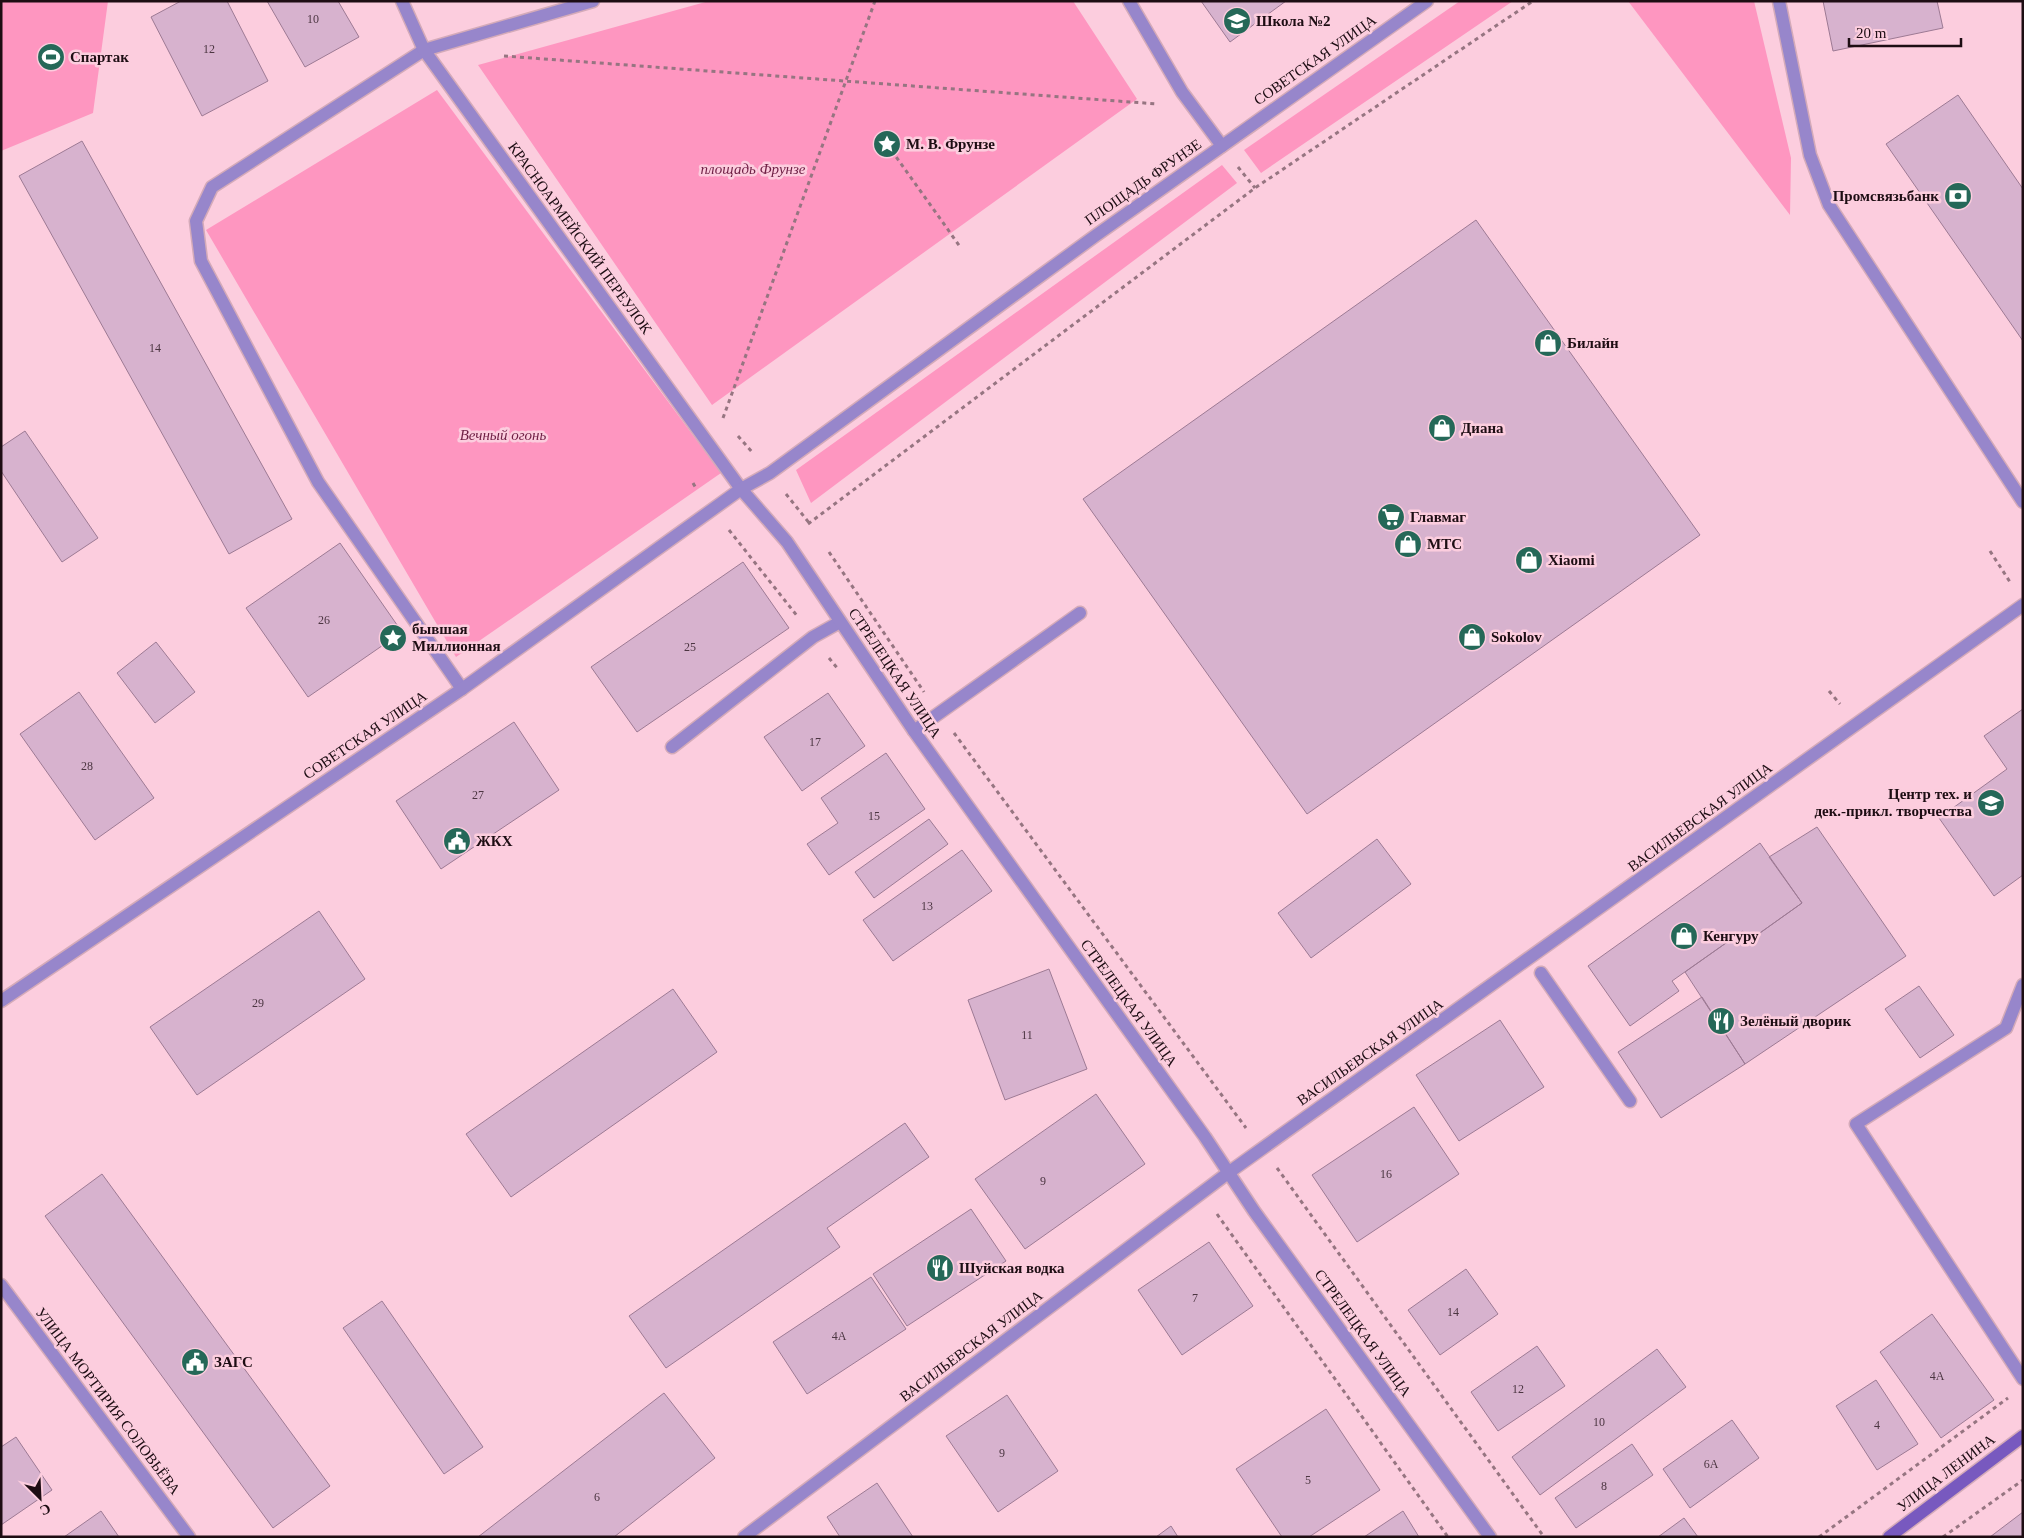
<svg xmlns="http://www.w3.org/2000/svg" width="2024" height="1538" font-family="Georgia,serif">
<rect width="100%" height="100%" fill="#fccdde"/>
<!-- green -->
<path fill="#fe96c0" d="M1 1H108L93 113 1 151Z
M709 1H1073L1137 99 712 405 478 65Z
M1460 1H1513L1261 173 1244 150Z
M1628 1H1754L1791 158 1790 215Z
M437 90 721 473 456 657 206 230Z
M1222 165 1237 183 811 503 796 470Z"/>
<!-- building -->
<path fill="#d7b2ce" stroke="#9d7a94" d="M181 1H227L268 81 202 116 151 17Z
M267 1H338L359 37 305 67Z
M1201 1H1286L1230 42Z
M1823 1H1937L1943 28 1833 51Z
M1958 95 2023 189V341L1886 144Z
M82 141 292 519 229 554 19 176Z
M1476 220 1700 535 1307 814 1083 499Z
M25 431 98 538 62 562 1 471V447Z
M340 543 402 632 308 697 246 608Z
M743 562 789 628 637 732 591 667Z
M156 642 195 692 155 723 117 673Z
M79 692 154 798 95 840 20 734Z
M828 693 865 746 802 791 764 737Z
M2023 709V875L1994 896 1939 818 2007 769 1984 736Z
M514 722 559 790 441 869 396 801Z
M886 753 925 809 829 875 807 844 838 823 821 798Z
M929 819 948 844 874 898 855 872Z
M1817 827 1906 956 1745 1064 1685 972 1743 931 1750 940 1802 903 1769 857Z
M1377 839 1411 884 1311 958 1278 913Z
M1760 843 1802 903 1750 940 1743 931 1672 981 1679 991 1630 1026 1588 966Z
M962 850 992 891 893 961 863 920Z
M319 911 365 979 197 1095 150 1027Z
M1049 969 1087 1069 1005 1100 968 1000Z
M1919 986 1954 1035 1920 1058 1885 1009Z
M673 989 717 1052 511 1197 466 1134Z
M1702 997 1745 1064 1661 1118 1618 1052Z
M1500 1020 1544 1087 1459 1141 1416 1075Z
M1096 1094 1145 1164 1025 1249 975 1179Z
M1414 1107 1459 1174 1357 1242 1312 1175Z
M905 1123 929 1157 827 1228 840 1247 666 1368 629 1316Z
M102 1174 330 1486 273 1528 45 1216Z
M971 1209 1006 1261 907 1326 873 1274Z
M1209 1242 1253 1306 1182 1355 1138 1290Z
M1466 1269 1498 1314 1440 1355 1408 1310Z
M871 1277 906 1329 807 1394 773 1342Z
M382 1301 483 1447 444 1474 343 1328Z
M1932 1314 1994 1400 1941 1438 1880 1352Z
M1537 1346 1565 1386 1498 1431 1471 1392Z
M1657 1349 1686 1387 1540 1495 1512 1457Z
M1876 1380 1918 1444 1877 1470 1836 1406Z
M664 1393 715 1458 614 1537H478Z
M1007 1395 1058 1471 998 1512 946 1436Z
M1326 1409 1380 1490 1309 1537H1282L1236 1469Z
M1732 1420 1759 1458 1690 1508 1663 1469Z
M16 1437 52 1490 1 1525V1447Z
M1632 1444 1653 1475 1576 1528 1555 1498Z
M877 1483 913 1537H840L827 1517Z
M101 1511 119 1537H64Z
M1403 1511 1419 1537H1364Z
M2023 1512V1537H1990Z
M1684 1518 1698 1537H1658Z
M1171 1526 1178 1537H1156Z"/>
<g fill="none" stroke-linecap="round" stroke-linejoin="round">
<!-- service casing -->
<g stroke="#d4aab9" stroke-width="15">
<path id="service" d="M1129 1 1182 92 1222 146
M462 689 318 482 201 261 196 221 212 187 424 50 593 1
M914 731 1080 613
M672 747 813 637 840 622
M1541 973 1630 1101
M2023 985 2006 1028 1856 1124 2023 1379"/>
</g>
<!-- minor casing -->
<g stroke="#d4aab9" stroke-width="15">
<path id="minor" d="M402 1 424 50 741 489
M1779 1 1810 155 1829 205 2023 502"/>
</g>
<!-- tertiary casing -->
<g stroke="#d4aab9" stroke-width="15">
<path id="tertiary" d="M741 489 787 542 914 731 1205 1137 1254 1211 1490 1537
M1 1001 462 689 741 489 770 473 1095 236 1427 1
M1 1285 189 1537
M744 1537 1228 1173 2023 605"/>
</g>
<!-- secondary casing -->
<g stroke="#d4aab9" stroke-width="15">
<path id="secondary" d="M1889 1537 2023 1436"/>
</g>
<!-- path -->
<path stroke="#967581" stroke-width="3" stroke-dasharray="4 4" stroke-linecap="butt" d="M504 56 1158 104
M887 144 961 248
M1238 167 1255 188
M723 418 875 1
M738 436 752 452
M693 483 697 490
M786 494 810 524
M808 524 1255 188 1533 1
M729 530 798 617
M1990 551 2010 582
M829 552 924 692
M829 658 838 669
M1829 691 1840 704
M954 733 1246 1128
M1277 1168 1544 1537
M1217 1214 1448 1537
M1819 1537 2008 1398
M1943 1537 2023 1480"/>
<!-- service -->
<use href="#service" stroke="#9786cb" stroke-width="12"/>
<!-- minor -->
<use href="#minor" stroke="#9786cb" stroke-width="12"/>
<!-- tertiary -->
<use href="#tertiary" stroke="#9786cb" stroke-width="12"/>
<!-- secondary -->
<use href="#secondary" stroke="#7859bf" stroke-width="12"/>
</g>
<!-- icons -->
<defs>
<g id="school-disc" transform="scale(1.4375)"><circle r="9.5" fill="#256858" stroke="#fccdde"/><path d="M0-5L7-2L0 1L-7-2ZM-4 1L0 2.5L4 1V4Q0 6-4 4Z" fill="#fff"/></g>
<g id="stadium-disc" transform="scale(1.4375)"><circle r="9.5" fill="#256858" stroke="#fccdde"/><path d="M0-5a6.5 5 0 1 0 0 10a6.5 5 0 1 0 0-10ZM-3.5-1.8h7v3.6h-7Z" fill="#fff"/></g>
<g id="sight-disc" transform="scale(1.4375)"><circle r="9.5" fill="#256858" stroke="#fccdde"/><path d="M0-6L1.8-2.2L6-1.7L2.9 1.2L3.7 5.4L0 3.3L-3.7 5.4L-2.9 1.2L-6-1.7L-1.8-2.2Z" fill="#fff"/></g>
<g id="bank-disc" transform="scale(1.4375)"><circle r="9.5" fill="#256858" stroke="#fccdde"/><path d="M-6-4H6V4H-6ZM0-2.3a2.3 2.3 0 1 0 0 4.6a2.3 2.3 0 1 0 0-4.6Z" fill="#fff"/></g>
<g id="shop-disc" transform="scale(1.4375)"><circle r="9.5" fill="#256858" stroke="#fccdde"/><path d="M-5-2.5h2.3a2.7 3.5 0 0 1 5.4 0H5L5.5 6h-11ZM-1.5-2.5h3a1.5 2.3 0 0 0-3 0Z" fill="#fff"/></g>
<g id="supermarket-disc" transform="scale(1.4375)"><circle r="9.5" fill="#256858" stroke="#fccdde"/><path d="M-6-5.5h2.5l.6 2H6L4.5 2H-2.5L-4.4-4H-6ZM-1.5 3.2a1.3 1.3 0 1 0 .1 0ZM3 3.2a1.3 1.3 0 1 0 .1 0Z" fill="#fff"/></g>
<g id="civic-disc" transform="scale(1.4375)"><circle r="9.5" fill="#256858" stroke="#fccdde"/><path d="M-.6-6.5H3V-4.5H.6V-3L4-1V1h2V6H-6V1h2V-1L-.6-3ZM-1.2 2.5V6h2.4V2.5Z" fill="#fff"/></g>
<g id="restaurant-disc" transform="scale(1.4375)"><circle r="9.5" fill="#256858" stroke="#fccdde"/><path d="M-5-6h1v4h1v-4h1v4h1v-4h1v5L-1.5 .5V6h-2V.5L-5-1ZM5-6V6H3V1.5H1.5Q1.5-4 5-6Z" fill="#fff"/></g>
</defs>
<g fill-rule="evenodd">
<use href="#school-disc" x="1237" y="21"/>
<use href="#stadium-disc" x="51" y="57"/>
<use href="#sight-disc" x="887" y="144"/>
<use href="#bank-disc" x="1958" y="196"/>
<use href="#shop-disc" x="1548" y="343"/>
<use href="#shop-disc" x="1442" y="428"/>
<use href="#supermarket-disc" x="1391" y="517"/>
<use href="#shop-disc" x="1408" y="544"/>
<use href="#shop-disc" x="1529" y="560"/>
<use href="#shop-disc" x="1472" y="637"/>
<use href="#sight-disc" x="393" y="638"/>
<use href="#school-disc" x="1991" y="803"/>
<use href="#civic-disc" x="457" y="841"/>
<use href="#shop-disc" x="1684" y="936"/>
<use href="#restaurant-disc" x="1721" y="1021"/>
<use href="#restaurant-disc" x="940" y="1268"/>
<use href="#civic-disc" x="195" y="1362"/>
</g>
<g text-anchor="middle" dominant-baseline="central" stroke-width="5" stroke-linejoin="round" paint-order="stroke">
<!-- number labels -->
<g font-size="12" fill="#4c3642">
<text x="313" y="19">10</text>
<text x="209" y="49">12</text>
<text x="155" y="348">14</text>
<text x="324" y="620">26</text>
<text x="690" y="647">25</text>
<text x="815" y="742">17</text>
<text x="87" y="766">28</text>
<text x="478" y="795">27</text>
<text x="874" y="816">15</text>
<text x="927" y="906">13</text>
<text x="258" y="1003">29</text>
<text x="1027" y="1035">11</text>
<text x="1386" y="1174">16</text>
<text x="1043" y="1181">9</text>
<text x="1195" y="1298">7</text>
<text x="1453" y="1312">14</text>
<text x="839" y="1336">4А</text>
<text x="1937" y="1376">4А</text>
<text x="1518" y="1389">12</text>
<text x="1599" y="1422">10</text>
<text x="1877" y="1425">4</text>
<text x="1002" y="1453">9</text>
<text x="1711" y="1464">6А</text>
<text x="1308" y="1480">5</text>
<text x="1604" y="1486">8</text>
<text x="597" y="1497">6</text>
</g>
<!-- poi labels -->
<g font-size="15" font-weight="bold" fill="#1d0d13" stroke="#fccdde" text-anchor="start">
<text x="1256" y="21">Школа №2</text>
<text x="70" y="57">Спартак</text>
<text x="906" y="144">М. В. Фрунзе</text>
<text x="1939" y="196" text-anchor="end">Промсвязьбанк</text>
<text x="1567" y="343">Билайн</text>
<text x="1461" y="428">Диана</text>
<text x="1410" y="517">Главмаг</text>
<text x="1427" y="544">МТС</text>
<text x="1548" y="560">Xiaomi</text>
<text x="412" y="629">бывшая<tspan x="412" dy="17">Миллионная</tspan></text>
<text x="1491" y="637">Sokolov</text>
<text x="1972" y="794" text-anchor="end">Центр тех. и<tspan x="1972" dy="17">дек.-прикл. творчества</tspan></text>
<text x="476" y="841">ЖКХ</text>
<text x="1703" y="936">Кенгуру</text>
<text x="1740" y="1021">Зелёный дворик</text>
<text x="959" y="1268">Шуйская водка</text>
<text x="214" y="1362">ЗАГС</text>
</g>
<!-- street labels -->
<g font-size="15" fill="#1d0d13" stroke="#fccdde">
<text transform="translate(1315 60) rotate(-35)">СОВЕТСКАЯ УЛИЦА</text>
<text transform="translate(1143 182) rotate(-35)">ПЛОЩАДЬ ФРУНЗЕ</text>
<text transform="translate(580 238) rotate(54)">КРАСНОАРМЕЙСКИЙ ПЕРЕУЛОК</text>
<text transform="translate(895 673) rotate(56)">СТРЕЛЕЦКАЯ УЛИЦА</text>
<text transform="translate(365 735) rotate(-34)">СОВЕТСКАЯ УЛИЦА</text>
<text transform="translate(1700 817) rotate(-36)">ВАСИЛЬЕВСКАЯ УЛИЦА</text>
<text transform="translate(1129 1003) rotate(54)">СТРЕЛЕЦКАЯ УЛИЦА</text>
<text transform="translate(1370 1052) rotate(-35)">ВАСИЛЬЕВСКАЯ УЛИЦА</text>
<text transform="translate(1363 1333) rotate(54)">СТРЕЛЕЦКАЯ УЛИЦА</text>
<text transform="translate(971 1346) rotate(-37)">ВАСИЛЬЕВСКАЯ УЛИЦА</text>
<text transform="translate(108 1401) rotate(53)">УЛИЦА МОРТИРИЯ СОЛОВЬЁВА</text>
<text transform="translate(1946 1473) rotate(-37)">УЛИЦА ЛЕНИНА</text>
</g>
<!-- park labels -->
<g font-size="15" font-style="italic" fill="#6e1e44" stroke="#fccdde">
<text x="753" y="169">площадь Фрунзе</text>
<text x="503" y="435">Вечный огонь</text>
</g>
</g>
<!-- border -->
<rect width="2024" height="1538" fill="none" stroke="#1d0d13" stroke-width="5"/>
<!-- north arrow -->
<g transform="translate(40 1498) rotate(156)" stroke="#fccdde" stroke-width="4" paint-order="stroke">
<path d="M0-4L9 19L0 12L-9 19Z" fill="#1d0d13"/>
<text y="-8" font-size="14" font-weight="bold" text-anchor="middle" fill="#1d0d13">С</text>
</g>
<!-- scale -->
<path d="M1849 38v8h112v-8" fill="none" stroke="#1d0d13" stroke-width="2.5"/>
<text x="1856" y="38" font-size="15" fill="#1d0d13" stroke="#fccdde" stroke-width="4" paint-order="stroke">20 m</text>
</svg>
